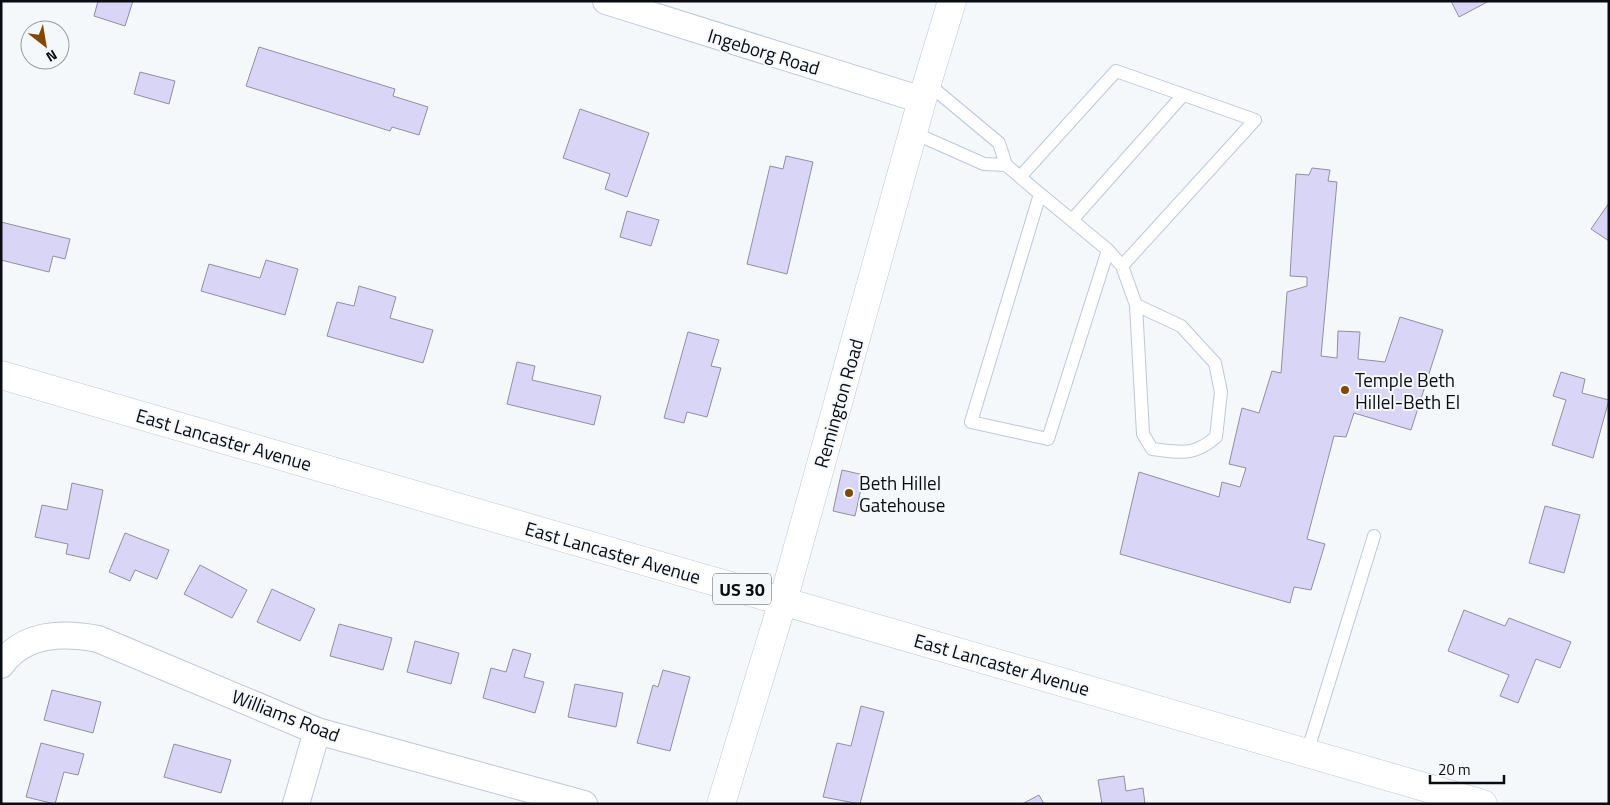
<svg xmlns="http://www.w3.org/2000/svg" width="1610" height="805" font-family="'Titillium Web',sans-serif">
<rect width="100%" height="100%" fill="#f5f8fb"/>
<!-- building -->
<path fill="#d8d5f7" stroke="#908fa1" d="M98 1H133L125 26 94 16Z
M1451 1H1489L1459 17Z
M259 47 395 89 393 96 428 107 419 135 392 127 390 131 246 86Z
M140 72 175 81 169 104 134 94Z
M580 109 649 133 627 197 605 189 610 174 563 158Z
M786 156 813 162 787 274 747 264 770 166 783 169Z
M1312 168 1330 170 1328 181 1337 182 1321 356 1337 358 1338 331 1360 332 1358 359 1385 362 1400 317 1443 330 1411 430 1354 413 1346 437 1334 436 1307 539 1325 544 1311 590 1294 587 1290 603 1120 554 1139 472 1219 497 1222 482 1240 487 1246 468 1229 464 1242 408 1259 413 1272 371 1281 373 1287 292 1307 286V277L1290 276 1296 174 1309 175Z
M1609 203V241L1591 229Z
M627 211 659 220 651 246 620 237Z
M1 222 70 239 65 259 53 256 49 272 1 260Z
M266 260 298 269 285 315 201 291 209 264 260 278Z
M359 286 396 297 390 318 433 330 423 363 327 336 337 302 354 306Z
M688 332 719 340 711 366 721 368 707 417 687 412 684 423 664 418Z
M517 362 535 366 532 380 601 396 594 425 507 404Z
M1561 372 1585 379 1582 393 1609 400 1593 458 1552 445 1566 400 1553 396Z
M842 470 864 475 855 516 833 511Z
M72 483 103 490 89 559 66 554 68 544 35 537 42 505 67 510Z
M1545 506 1580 515 1564 573 1529 563Z
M125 533 169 550 157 579 135 570 130 581 109 572Z
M200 565 247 590 232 618 184 594Z
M272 589 315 609 300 641 257 622Z
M1464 610 1505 626 1509 618 1571 642 1560 668 1536 659 1518 703 1500 696 1509 675 1448 651Z
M339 624 392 638 383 670 330 656Z
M415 641 459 653 451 684 407 672Z
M513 649 531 654 524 677 544 682 535 713 483 698 491 668 506 672Z
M663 670 690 677 670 751 637 743 653 685 658 687Z
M575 684 623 693 616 727 568 717Z
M52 690 101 702 93 733 44 720Z
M861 706 884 712 860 804 823 797 837 743 851 746Z
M41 743 84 754 78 775 64 772 55 804 26 797Z
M174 744 231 760 221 793 164 777Z
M1124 776 1126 791 1143 788 1145 804H1102L1098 780Z
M1039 795 1044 804H1022Z"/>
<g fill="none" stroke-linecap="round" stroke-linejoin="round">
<!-- lane casing -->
<g stroke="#bcc8d9" stroke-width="14">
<path id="lane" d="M927 83 999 143 1006 165 1040 194 971 422 1048 439 1108 250 1040 194
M914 133 984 164 1006 165
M1020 177 1116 71 1255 120 1122 266 1108 250
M1072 220 1183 95
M1122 266 1136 305 1143 434 1152 449C1180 452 1193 457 1216 437L1221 392 1215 363 1181 326 1136 305
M1307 753 1374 536"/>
</g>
<!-- street casing -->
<g stroke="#bcc8d9" stroke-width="28">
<path id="street" d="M606 1 922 100
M1 665C23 633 63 632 98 639L317 731 584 804
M296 804 317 731"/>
</g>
<!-- secondary casing -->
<g stroke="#bcc8d9" stroke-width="29">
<path id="secondary" d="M721 804 783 601 922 100 952 1"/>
</g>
<!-- highway casing -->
<g stroke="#bcc8d9" stroke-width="29">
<path id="highway" d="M1 375 1483 804"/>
</g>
<!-- lane -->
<use href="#lane" stroke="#fff" stroke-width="12"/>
<!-- street -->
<use href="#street" stroke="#fff" stroke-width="26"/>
<!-- secondary -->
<use href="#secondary" stroke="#fff" stroke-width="28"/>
<!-- highway -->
<use href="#highway" stroke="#fff" stroke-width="28"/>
</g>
<!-- markers -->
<g fill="#834800" stroke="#f5f8fb" stroke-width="2">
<circle cx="1345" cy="390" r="5"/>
<circle cx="849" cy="493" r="5"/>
</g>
<g text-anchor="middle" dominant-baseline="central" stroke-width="4" stroke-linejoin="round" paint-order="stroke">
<!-- shield labels -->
<rect fill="#f5f8fb" stroke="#505459" stroke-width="1" x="713" y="573.5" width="58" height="31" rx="4"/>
<g font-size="18" font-weight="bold" fill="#090d13">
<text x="742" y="589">US 30</text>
</g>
<!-- street labels -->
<g font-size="19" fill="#090d13" stroke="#f5f8fb">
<text transform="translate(764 51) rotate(17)">Ingeborg Road</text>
<text transform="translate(838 403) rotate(-74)">Remington Road</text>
<text transform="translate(224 439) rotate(16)">East Lancaster Avenue</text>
<text transform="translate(613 552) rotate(16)">East Lancaster Avenue</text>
<text transform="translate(1002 664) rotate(16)">East Lancaster Avenue</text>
<text transform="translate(286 715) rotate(21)">Williams Road</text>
</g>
<!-- poi labels -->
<g font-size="19" fill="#090d13" stroke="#f5f8fb" text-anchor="start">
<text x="1355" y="379">Temple Beth<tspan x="1355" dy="22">Hillel-Beth El</tspan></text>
<text x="859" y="482">Beth Hillel<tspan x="859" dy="22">Gatehouse</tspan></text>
</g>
</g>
<!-- border -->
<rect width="1610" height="805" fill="none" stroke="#090d13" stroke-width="5"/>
<!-- north arrow -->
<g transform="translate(45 45) rotate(149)"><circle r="24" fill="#f5f8fb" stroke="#979a9e"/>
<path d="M0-4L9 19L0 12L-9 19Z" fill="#834800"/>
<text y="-8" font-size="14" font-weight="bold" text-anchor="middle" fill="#090d13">N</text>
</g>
<!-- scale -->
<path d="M1430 775v8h74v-8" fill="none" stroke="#090d13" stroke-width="2.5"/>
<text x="1438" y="775" font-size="15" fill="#090d13" stroke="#f5f8fb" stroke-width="4" paint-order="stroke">20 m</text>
</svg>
